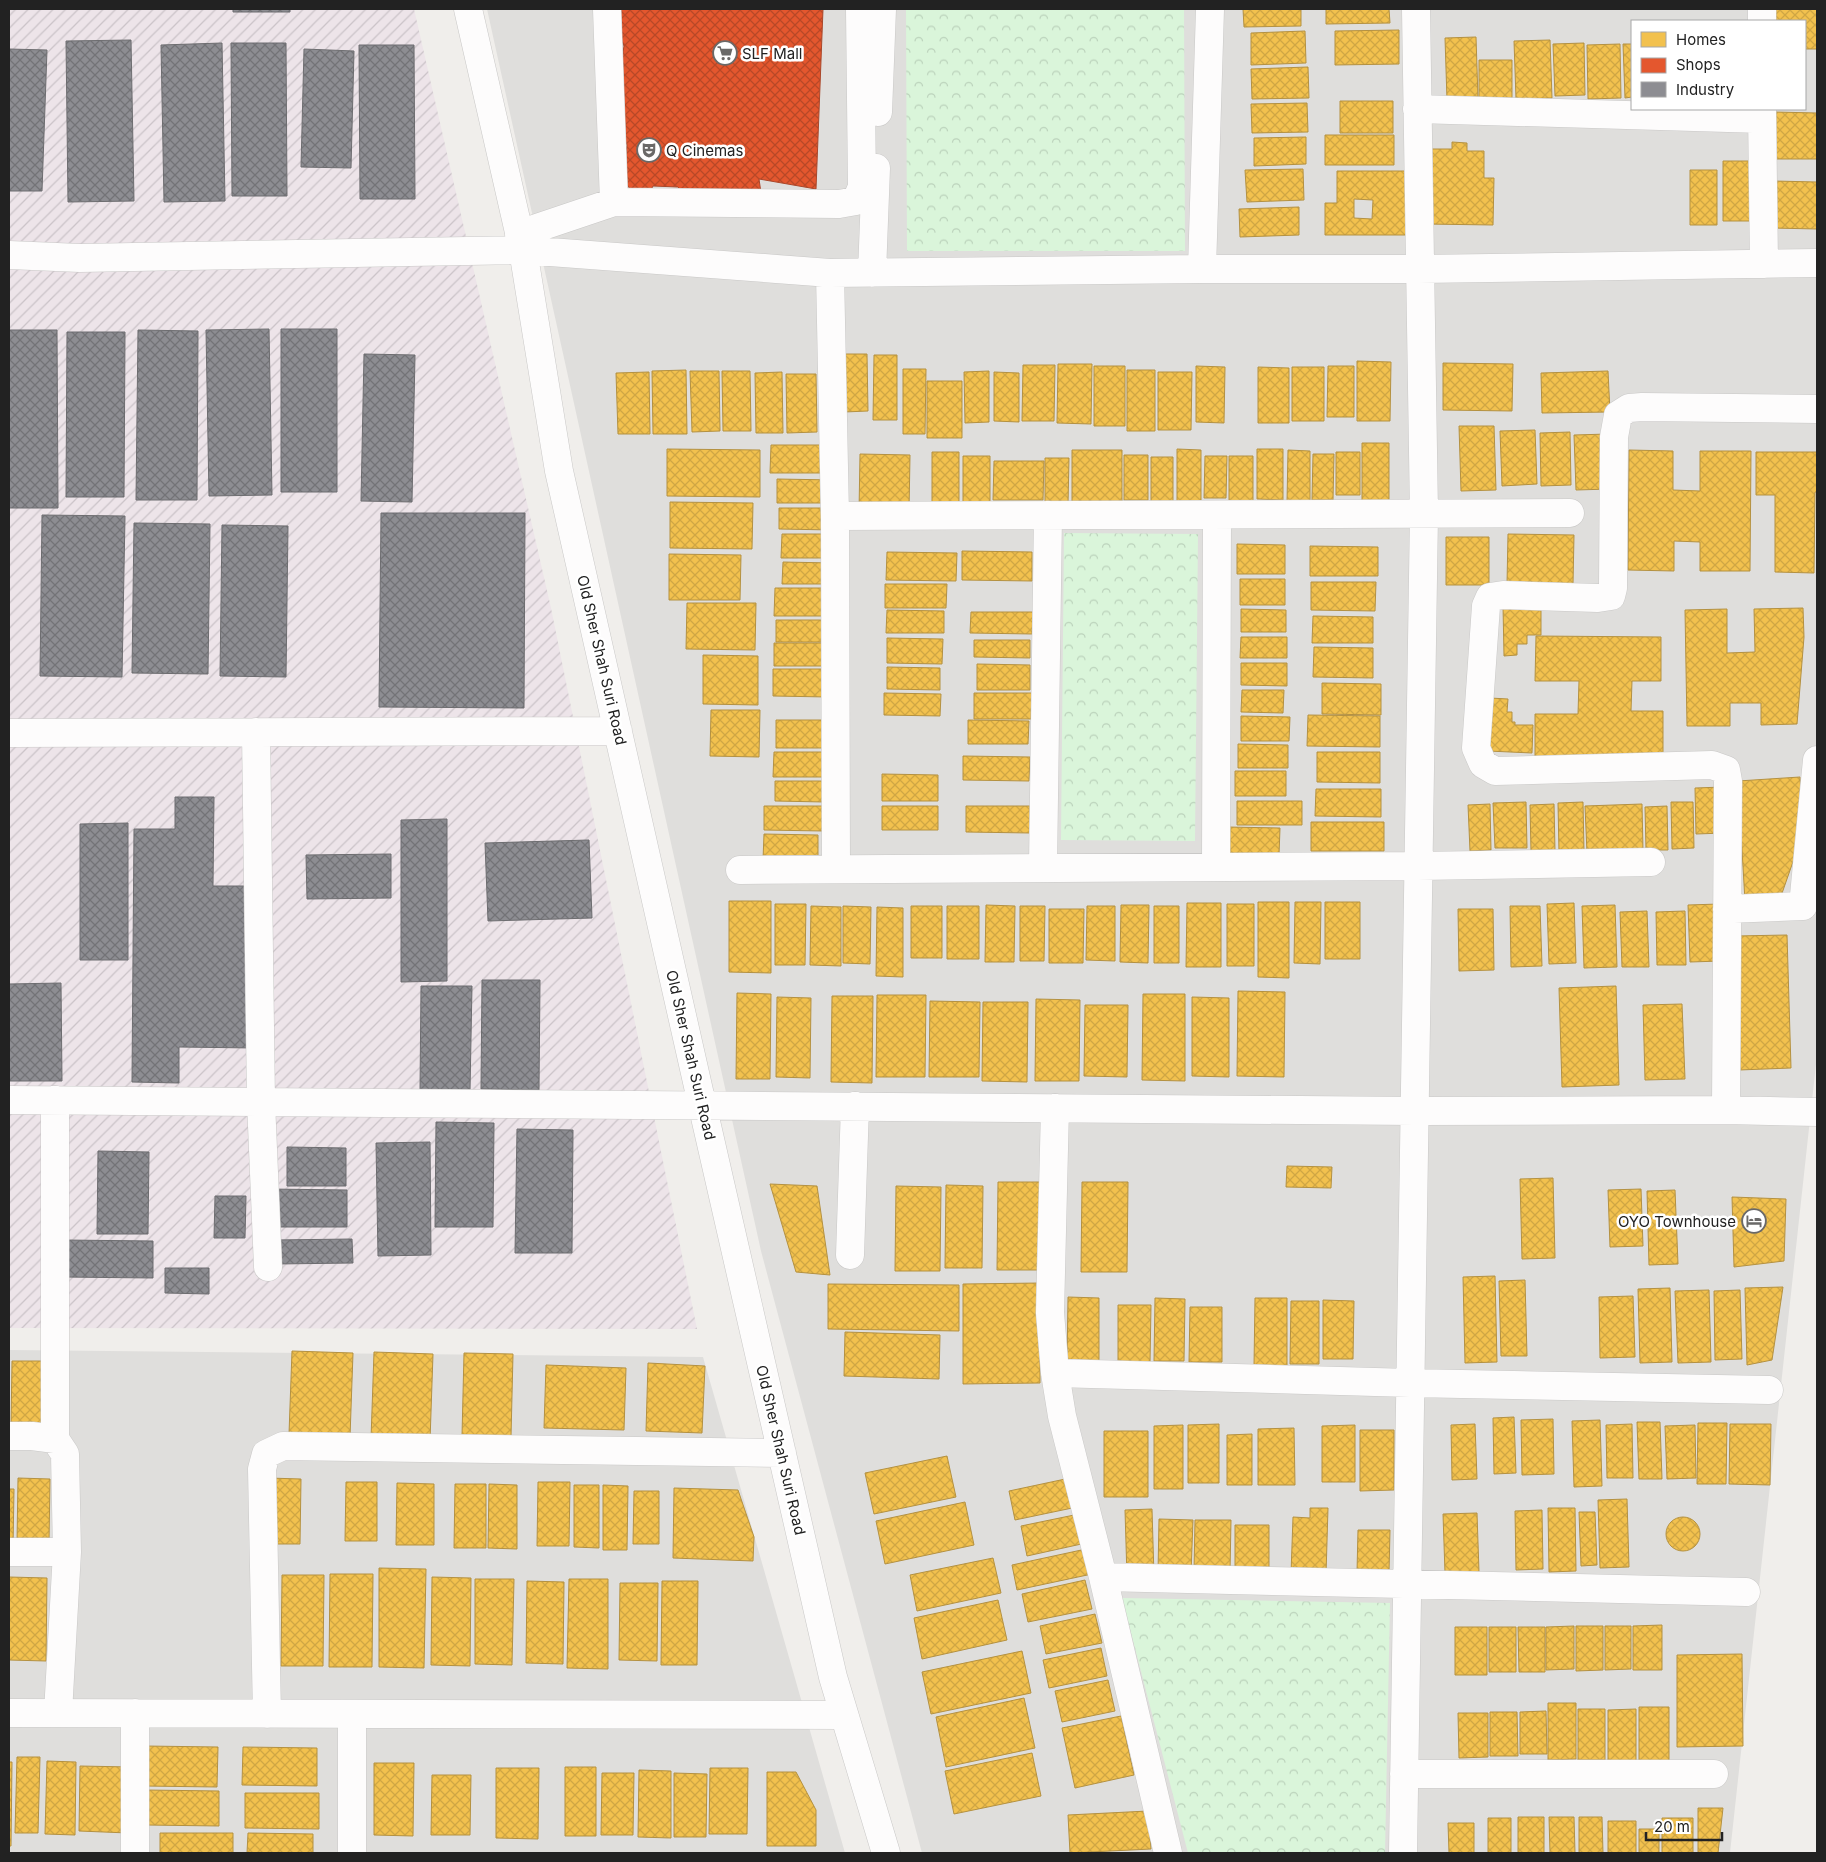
<svg xmlns="http://www.w3.org/2000/svg" width="1826" height="1862" font-family="Inter,sans-serif">
<defs>
<pattern id="industrial-furrows" width="10" height="10" patternUnits="userSpaceOnUse" patternTransform="scale(1.25)"><rect width="10" height="10" fill="#ede4e9"/><path d="M-1 1l2-2M0 10L10 0M9 11l2-2" fill="none" stroke="#cbc3c8"/></pattern>
<pattern id="park-crowns" width="20" height="18" patternUnits="userSpaceOnUse" patternTransform="scale(1.25)"><rect width="20" height="18" fill="#daf5da"/><path d="M2 6a3 3 0 1 1 6 0M12 15a3 3 0 1 1 6 0" fill="none" stroke="#bbd2bb"/></pattern>
<pattern id="homes-cross-hatch" width="8" height="8" patternUnits="userSpaceOnUse" patternTransform="scale(1.25)"><rect width="8" height="8" fill="#f2c14e"/><path d="M0 0l8 8M0 8l8-8" fill="none" stroke="#cfa644"/></pattern>
<pattern id="shops-cross-hatch" width="8" height="8" patternUnits="userSpaceOnUse" patternTransform="scale(1.25)"><rect width="8" height="8" fill="#e4572e"/><path d="M0 0l8 8M0 8l8-8" fill="none" stroke="#b84827"/></pattern>
<pattern id="industry-cross-hatch" width="8" height="8" patternUnits="userSpaceOnUse" patternTransform="scale(1.25)"><rect width="8" height="8" fill="#8d8d92"/><path d="M0 0l8 8M0 8l8-8" fill="none" stroke="#737377"/></pattern>
</defs>
<rect width="100%" height="100%" fill="#f0eeeb"/>
<!-- residential -->
<path fill="#dfdedc" fill-rule="evenodd" d="M487 9H1817V1055L1730 1853H922L761 1251ZM1632 21H1805V109H1632Z
M9 1350 703 1357 845 1853H9Z"/>
<!-- industrial -->
<path fill="url(#industrial-furrows)" d="M9 9H414L551 608 697 1329 9 1328Z"/>
<!-- park -->
<path fill="url(#park-crowns)" d="M906 9H1184L1185 251H907Z
M1064 533 1198 534 1195 841 1061 840Z
M1122 1598 1390 1603 1385 1853H1188Z"/>
<!-- homes -->
<path fill="url(#homes-cross-hatch)" stroke="#b49141" fill-rule="evenodd" d="M1243 9H1301V26L1244 27Z
M1326 9H1389L1390 23 1326 24Z
M1772 9H1817V49H1805V21H1772Z
M1399 30V64L1335 65V31Z
M1305 31 1306 63 1251 65V33Z
M1476 37 1478 99 1447 100 1445 38Z
M1550 40 1552 98 1516 99 1514 41Z
M1584 43 1585 95 1555 96 1553 44Z
M1620 44 1621 98 1588 99 1587 45Z
M1623 44H1632V97L1625 98Z
M1479 60H1512V98H1479Z
M1308 67 1309 98 1252 99 1251 69Z
M1340 101H1393V133H1340Z
M1307 103 1308 132 1252 133 1251 104Z
M1774 112 1817 113V159H1773Z
M1325 135H1394V165H1325Z
M1306 137V164L1254 166V138Z
M1452 142 1467 143V151H1484V178H1494L1493 225 1425 224 1426 149H1452Z
M1723 161H1756V221H1723Z
M1303 169 1304 200 1247 202 1245 170Z
M1690 170H1717V225H1690Z
M1337 171H1409V235H1325V203H1337ZM1354 199 1373 200 1372 219 1354 218Z
M1773 181 1817 182V229L1772 228Z
M1299 207V235L1240 237 1239 209Z
M843 354H867L868 411 844 412Z
M874 355H897V420H873Z
M1357 361 1391 362 1390 421H1357Z
M1443 363 1513 364 1512 411 1443 410Z
M1058 364H1092L1091 424 1057 423Z
M1023 365H1055L1054 421H1022Z
M1094 366H1125V426H1094Z
M1196 366 1225 367 1224 423 1196 422Z
M1328 366H1354V417H1327Z
M1258 367 1289 368V423H1258Z
M1292 367H1324V421H1292Z
M903 369H926L925 434H903Z
M686 370 687 434H653L652 371Z
M1127 370H1155V431H1127Z
M690 371H719L720 431 692 432Z
M722 371H750L751 431H723Z
M989 371V422L965 423 964 372Z
M1608 371 1610 412 1542 413 1541 373Z
M649 372 650 434H618L616 373Z
M782 372 783 433H756L755 373Z
M994 372 1019 373V422L994 421Z
M1158 372H1192L1191 430H1158Z
M786 374H816L817 432 787 433Z
M927 381H962V438H927Z
M1459 426H1494L1496 490 1461 491Z
M1535 430 1537 484 1502 486 1500 431Z
M1570 432 1571 485 1541 486 1540 433Z
M1608 434 1610 489 1576 490 1574 435Z
M1362 443H1389V503H1362Z
M771 445H827L826 473H770Z
M667 449 760 450V497L667 496Z
M1177 449 1201 450V504H1177Z
M1257 449H1283V500L1257 499Z
M1072 450H1122V506H1072Z
M1288 450 1310 451V502H1287Z
M1629 450 1673 451V490L1700 491V451H1751L1750 571H1700V542L1674 541V571L1628 570Z
M932 452H959V508H932Z
M1336 452H1360V495H1336Z
M1756 452H1817V492H1815L1814 573 1775 572V495H1756Z
M860 454 910 455 909 512H859Z
M1313 454H1334L1333 500H1312Z
M1124 455H1148V500H1124Z
M963 456H990V508H963Z
M1205 456H1227L1226 498H1204Z
M1229 456H1253V503H1229Z
M1151 457H1173V502H1151Z
M1045 458H1069L1068 505H1045Z
M994 461H1044L1043 500H993Z
M777 479 834 480 833 503H777Z
M670 502 753 503 752 549 670 548Z
M779 508H833V530L779 529Z
M782 534H831V558H781Z
M1508 534 1574 535 1573 584H1507Z
M1446 537H1489V585H1446Z
M1237 544 1285 545V574H1237Z
M1310 546 1378 547V576H1310Z
M962 551 1032 552V581L962 580Z
M887 552 957 553 956 581 886 580Z
M669 554 741 555 740 600H669Z
M783 562 832 563V584H782Z
M1240 579H1285V605H1240Z
M1311 582H1376L1375 611 1311 610Z
M885 584H947L946 608H885Z
M775 588H831V616H774Z
M687 603H756L755 650 686 649Z
M1541 605V635H1527V644H1517V655L1504 656 1503 606Z
M1803 608 1804 637 1797 724 1761 725V703H1730V726H1687L1685 610 1727 609V653L1755 652 1754 609Z
M1241 609 1286 610V632H1241Z
M887 610 944 611V633H886Z
M971 612H1033L1032 634 970 633Z
M1313 616 1373 617V643H1312Z
M776 620H832V642H776Z
M1536 636 1661 637V681H1632L1631 711H1663V759L1535 757V714H1578L1579 681H1535Z
M1241 637H1287V658H1240Z
M887 638 943 639 942 664 887 663Z
M974 640H1030V658L974 657Z
M774 643H827V666H774Z
M1314 647 1373 648V678L1313 677Z
M703 655 758 656V705L703 704Z
M1241 663H1287V686L1241 685Z
M977 664 1030 665V690H977Z
M887 667 940 668V690L887 689Z
M773 669H828V697L773 696Z
M1322 683 1381 684V715L1322 714Z
M1242 690H1284L1283 713 1241 712Z
M884 693 941 694 940 716 884 715Z
M974 693H1032L1031 719H974Z
M1490 698 1508 699 1507 712H1512V722H1515V725H1533L1532 753 1488 751Z
M711 710H760L759 757 710 756Z
M1308 715 1380 716V747L1307 746Z
M1241 716 1290 717 1289 741H1241Z
M776 720H826L825 748H776Z
M968 720 1029 721 1028 744H968Z
M1238 744 1288 745V768H1238Z
M774 752H825L824 777H773Z
M1317 752H1380V783L1317 782Z
M963 756 1030 757 1029 781 963 780Z
M1235 771H1286V796H1235Z
M882 774 938 775V801H882Z
M1800 777 1803 833 1780 899 1745 901 1738 781Z
M775 781H824V802L775 801Z
M1723 787 1724 833 1696 834 1695 788Z
M1316 789H1381V817L1315 816Z
M1237 801H1302V825H1237Z
M1526 802 1527 848H1495L1493 803Z
M1583 802 1584 852 1559 853 1558 803Z
M1671 802H1693L1694 848 1672 849Z
M1490 804 1491 850 1470 851 1468 805Z
M1554 804 1555 851 1531 852 1530 805Z
M1642 804 1643 851 1587 853 1585 806Z
M764 806H823V831L764 830Z
M882 806H938V830H882Z
M966 806H1030V833L966 832Z
M1667 806 1668 850H1646L1645 807Z
M1311 822H1384V851H1311Z
M1227 827 1280 828 1279 855H1227Z
M764 834 818 835V860H763Z
M729 901H771V973L729 972Z
M1258 902H1289V978L1258 977Z
M1295 902H1321L1320 964 1294 963Z
M1325 902H1360V959H1325Z
M1187 903H1221V967H1186Z
M1574 903 1576 963 1549 964 1547 904Z
M775 904H806L805 965H775Z
M1227 904H1254V966H1227Z
M1719 904 1721 961 1690 962 1688 905Z
M986 905 1015 906 1014 962H985Z
M1121 905H1149L1148 963 1120 962Z
M1615 905 1617 967 1584 968 1582 906Z
M811 906 841 907V966L810 965Z
M843 906 871 907 870 964 843 963Z
M911 906H942V958H911Z
M947 906H979V959H947Z
M1020 906H1045L1044 961H1020Z
M1087 906H1115V961L1086 960Z
M1154 906H1179V963H1154Z
M1510 906H1540L1542 966 1511 967Z
M877 907 903 908V977L876 976Z
M1049 909H1084L1083 963H1049Z
M1458 909H1493L1494 970 1459 971Z
M1647 911 1649 967H1622L1620 912Z
M1685 911 1686 965H1657L1656 912Z
M1787 935 1791 1068 1739 1070 1736 936Z
M1616 986 1619 1085 1562 1087 1559 988Z
M1238 991 1285 992 1284 1077 1237 1076Z
M737 993 771 994 770 1079H736Z
M1143 994H1185V1081L1142 1080Z
M877 995H926L925 1077H876Z
M832 996H873L872 1083 831 1082Z
M777 997 811 998 810 1078 776 1077Z
M1192 997 1229 998V1077L1192 1076Z
M1036 999 1080 1000 1079 1081H1035Z
M930 1001 980 1002 979 1077H929Z
M983 1002H1028L1027 1082 982 1081Z
M1682 1004 1685 1079 1645 1080 1643 1005Z
M1085 1005H1128L1127 1077 1084 1076Z
M1287 1166 1332 1167 1331 1188 1286 1187Z
M1553 1178 1555 1258 1522 1259 1520 1179Z
M998 1182H1047L1046 1270H997Z
M1082 1182H1128L1127 1272H1081Z
M770 1184 817 1186 830 1275 796 1272Z
M946 1185 983 1186 982 1268H945Z
M896 1186 941 1187 940 1271H895Z
M1641 1189 1643 1246 1610 1247 1608 1190Z
M1675 1190 1678 1264 1649 1265 1647 1191Z
M1732 1197 1786 1199 1784 1261 1734 1267Z
M1495 1276 1497 1362 1465 1363 1463 1277Z
M1525 1280 1527 1356H1501L1499 1281Z
M1040 1283V1383L963 1384V1284Z
M828 1284 959 1285V1331L828 1329Z
M1783 1287 1772 1360 1747 1365 1745 1288Z
M1670 1288 1672 1362 1640 1363 1638 1289Z
M1709 1290 1711 1362 1678 1363 1675 1291Z
M1740 1290 1742 1359 1715 1360 1714 1291Z
M1633 1296 1635 1357 1600 1358 1599 1297Z
M1068 1297 1099 1298V1367L1067 1366Z
M1155 1298 1185 1299 1184 1361H1154Z
M1255 1298H1287V1366H1254Z
M1323 1300 1354 1301 1353 1359H1323Z
M1291 1301H1319V1364H1290Z
M1118 1305H1151L1150 1363H1118Z
M1190 1307H1222V1362H1189Z
M845 1332 940 1335 939 1379 844 1376Z
M292 1351 353 1353 350 1437 289 1434Z
M374 1352 433 1354 430 1441 371 1439Z
M464 1353 513 1354 511 1437 462 1436Z
M12 1361H45V1426H11Z
M648 1363 705 1366 702 1433 646 1431Z
M546 1365 626 1368 624 1430 544 1428Z
M1514 1417 1516 1473 1494 1474 1493 1418Z
M1553 1419 1554 1474 1522 1475 1521 1420Z
M1600 1420 1602 1486 1574 1487 1572 1421Z
M1637 1422H1660L1662 1479H1639Z
M1698 1423H1727L1726 1484H1697Z
M1219 1424V1483H1188V1425Z
M1475 1424 1477 1479 1452 1480 1451 1425Z
M1632 1424 1633 1478H1607L1606 1425Z
M1730 1424H1771L1770 1485 1729 1484Z
M1183 1425V1489H1154V1426Z
M1355 1425V1482H1322V1426Z
M1695 1425 1696 1478 1667 1479 1665 1426Z
M1294 1428 1295 1485H1258V1429Z
M1360 1430H1394V1490L1360 1491Z
M1104 1431H1148V1497H1104Z
M1252 1434V1485H1227V1435Z
M947 1456 956 1497 874 1514 865 1473Z
M18 1478 50 1479 49 1544 17 1543Z
M268 1478 301 1479 300 1544H267Z
M1070 1478 1077 1507 1015 1520 1009 1491Z
M346 1482H377V1541H345Z
M538 1482H570L569 1546H537Z
M397 1483 434 1484V1545H396Z
M455 1484H486V1548H454Z
M489 1484 517 1485V1549L488 1548Z
M574 1485H599V1548L574 1547Z
M603 1485 628 1486 627 1550H603Z
M674 1488 738 1490 754 1537 753 1561 673 1558Z
M9 1489H14L13 1548H9Z
M634 1491H659V1544H633Z
M1627 1499 1629 1567 1600 1568 1598 1500Z
M965 1502 974 1545 885 1564 876 1521Z
M1310 1508H1328L1326 1575 1291 1574 1293 1517 1310 1518Z
M1548 1508H1575L1576 1571 1549 1572Z
M1152 1509 1154 1576 1127 1577 1125 1510Z
M1542 1510 1543 1569 1516 1570 1515 1511Z
M1579 1512H1595L1597 1565 1581 1566Z
M1477 1513 1479 1572 1445 1573 1443 1514Z
M1079 1514 1086 1543 1027 1556 1021 1526Z
M1666 1534a17 17 0 1 1 34 0a17 17 0 1 1-34 0Z
M1159 1519 1193 1520 1191 1574 1158 1573Z
M1195 1520H1231L1230 1572H1194Z
M1235 1525H1269V1570H1235Z
M1358 1530H1390L1389 1573 1357 1572Z
M1086 1549 1092 1574 1017 1590 1012 1565Z
M993 1558 1001 1593 917 1611 910 1575Z
M379 1568 426 1569 424 1668 379 1667Z
M330 1574H373L372 1667H329Z
M282 1575H324L323 1666H281Z
M9 1577 47 1578 46 1661 9 1660Z
M432 1577 471 1578 470 1666 431 1665Z
M475 1579H514L512 1665 475 1664Z
M569 1579H608V1669L567 1668Z
M1085 1580 1092 1609 1028 1622 1022 1594Z
M527 1581 564 1582 563 1664 526 1663Z
M662 1581H698L697 1665H661Z
M620 1583H658L657 1661 619 1660Z
M998 1600 1007 1640 922 1659 914 1618Z
M1095 1614 1102 1643 1046 1654 1040 1626Z
M1662 1625V1670H1633V1626Z
M1574 1626V1669L1546 1670V1627Z
M1576 1626H1603V1670L1576 1671Z
M1605 1626H1631V1669L1605 1670Z
M1455 1627H1487V1675H1455Z
M1489 1627H1516V1672H1489Z
M1518 1627H1545V1672H1519Z
M1101 1648 1107 1676 1049 1688 1043 1660Z
M1022 1651 1031 1693 931 1714 922 1672Z
M1742 1654 1743 1746 1677 1747V1655Z
M1108 1680 1115 1711 1062 1722 1055 1691Z
M1024 1698 1035 1748 946 1767 936 1717Z
M1548 1703H1576V1759L1548 1760Z
M1639 1707H1669V1761H1639Z
M1578 1709H1605V1760H1578Z
M1636 1709V1762H1608V1710Z
M1546 1711 1547 1754H1520V1712Z
M1490 1712H1517L1518 1756H1490Z
M1458 1713H1488V1757L1459 1758Z
M1121 1716 1134 1775 1075 1788 1062 1728Z
M145 1746 218 1747 217 1787 144 1786Z
M243 1747 317 1748V1786L242 1785Z
M1032 1753 1041 1796 954 1814 945 1771Z
M17 1757H40L38 1833H15Z
M47 1761 76 1762 75 1835 45 1834Z
M9 1762H12L11 1846H9Z
M374 1763H414L413 1836 374 1835Z
M80 1766 130 1767 128 1833 79 1831Z
M565 1767H596V1836H565Z
M496 1768H539L538 1839 496 1838Z
M710 1768H748L747 1834H709Z
M639 1770 671 1771V1838L638 1837Z
M767 1772H796L816 1810V1846H767Z
M602 1773H634L633 1835H601Z
M674 1773 707 1774 706 1837H674Z
M432 1775H471L470 1835H431Z
M146 1790 219 1791V1826L146 1825Z
M245 1793H319V1829L245 1828Z
M1698 1808H1723L1718 1853H1698Z
M1148 1811 1151 1849 1070 1853 1068 1815Z
M1518 1817H1544V1853H1518Z
M1549 1817H1574L1575 1853H1550Z
M1579 1817H1602L1603 1853H1579Z
M1488 1818H1511V1853H1488Z
M1662 1818H1693V1853H1662Z
M1608 1821H1636V1853H1608Z
M1448 1823H1474V1853H1449Z
M1639 1829H1659V1853H1639Z
M160 1833H233V1853H160Z
M248 1833 313 1834V1853H247Z"/>
<!-- shops -->
<path fill="url(#shops-cross-hatch)" stroke="#aa472a" d="M618 9H823L816 189 759 179 761 193 684 194 678 187 653 186 648 196 634 195 626 183 625 160 627 145 618 122 616 95 624 46 617 29Z"/>
<!-- industry -->
<path fill="url(#industry-cross-hatch)" stroke="#6d6d70" d="M233 9H290V12H233Z
M131 40 134 201 68 202 66 41Z
M222 43 225 201 164 202 161 45Z
M231 43H286L287 196H232Z
M359 45H414L415 199H360Z
M9 49 47 50 42 191H9Z
M304 49 354 51 351 168 301 167Z
M269 329 272 495 209 496 206 330Z
M281 329H337V492H281Z
M9 330H57L58 508H9Z
M138 330 198 331 197 500H136Z
M67 332H125L124 497H66Z
M364 354 415 355 412 502 361 501Z
M381 513H525L524 708 379 707Z
M42 515 125 516 122 677 40 676Z
M134 523 210 524 208 674 132 673Z
M222 525 288 526 286 677 220 676Z
M175 797H214L213 886H255L254 1048 179 1047V1083L132 1082 134 829H175Z
M447 819V981L401 982V820Z
M128 823V960H80V824Z
M589 840 592 918 488 921 485 843Z
M391 854V898L307 899 306 855Z
M482 980H540L539 1090 481 1089Z
M61 983 62 1081H9V984Z
M421 986H472L470 1091H420Z
M436 1122 494 1123 493 1227H435Z
M517 1129 573 1130 572 1253H515Z
M430 1142 431 1255 378 1256 376 1143Z
M287 1147 346 1148V1186H287Z
M98 1151 149 1152 148 1234H97Z
M268 1189 347 1190V1227H268Z
M215 1196H246L245 1238H214Z
M352 1239 353 1263 276 1264 275 1240Z
M64 1240 153 1241V1278L63 1277Z
M165 1268H209V1294L165 1293Z"/>
<g fill="none" stroke-linecap="round" stroke-linejoin="round">
<!-- minor casing -->
<g stroke="#c9c8c7" stroke-width="29">
<path id="minor" d="M468 9 523 250 559 471 702 1104 833 1677 886 1853
M607 9 614 202
M1762 9V21
M1417 109 1762 119
M1762 109 1764 264
M878 112 882 9
M519 234 614 202 839 204 856 201 862 187 860 9
M9 255 80 258 523 250 830 273 1202 269H1419L1817 263
M1202 269 1210 9
M830 273 835 516 836 868
M872 273 876 168
M835 516 1570 513
M256 732 261 1102 268 1267
M9 733 618 731
M1043 867 1048 515
M1216 867 1217 515
M740 870 1418 866 1651 862
M1727 909 1803 906 1817 760
M9 1100 1415 1111 1726 1110 1817 1112
M55 1100V1439L65 1454 67 1552 58 1713
M1055 1108 1050 1313 1055 1373 1062 1416 1103 1577 1168 1853
M1726 1110 1728 781 1726 770 1712 765 1495 771 1483 764 1476 748 1486 606 1490 597 1503 595 1598 598 1611 596 1613 588 1614 437 1618 415 1629 408 1642 407 1817 409
M850 1255 855 1106
M1055 1373 1410 1383 1769 1390
M9 1436H32L55 1439
M9 1552H67
M1103 1577 1746 1592
M9 1713 844 1715
M135 1713V1853
M267 1714 262 1469 266 1454 283 1446 782 1453
M1404 1774H1714
M352 1853V1714
M1403 1853 1424 514 1416 9"/>
</g>
<!-- minor -->
<use href="#minor" stroke="#fdfcfc" stroke-width="28"/>
</g>
<!-- icons -->
<defs>
<g id="supermarket-ring" transform="scale(1.25)"><circle r="9.5" fill="#fff" stroke="#6a6968" stroke-width="1.5"/><path d="M-6-5.5h2.5l.6 2H6L4.5 2H-2.5L-4.4-4H-6ZM-1.5 3.2a1.3 1.3 0 1 0 .1 0ZM3 3.2a1.3 1.3 0 1 0 .1 0Z" fill="#6a6968"/></g>
<g id="theatre-ring" transform="scale(1.25)"><circle r="9.5" fill="#fff" stroke="#6a6968" stroke-width="1.5"/><path d="M-5-5.5Q0-4 5-5.5V0Q5 5 0 6Q-5 5-5 0ZM-3.3-2.5H-1v1.5H-3.3ZM1-2.5H3.3v1.5H1ZM-2.8 1Q0 5.5 2.8 1Z" fill="#6a6968"/></g>
<g id="hotel-ring" transform="scale(1.25)"><circle r="9.5" fill="#fff" stroke="#6a6968" stroke-width="1.5"/><path d="M-6-4.5h1.5V1H6V5H4.5V3h-9V5H-6ZM-4 0a1.8 1.8 0 1 1 3.6 0ZM.5 0V-2.5h3Q6-2.5 6 0Z" fill="#6a6968"/></g>
</defs>
<g fill-rule="evenodd">
<use href="#supermarket-ring" x="725" y="53"/>
<use href="#theatre-ring" x="649" y="150"/>
<use href="#hotel-ring" x="1754" y="1221"/>
</g>
<g text-anchor="middle" dominant-baseline="central" stroke-width="5" stroke-linejoin="round" paint-order="stroke">
<!-- poi labels -->
<g font-size="15" fill="#222" stroke="#fff" text-anchor="start">
<text x="742" y="53">SLF Mall</text>
<text x="666" y="150">Q Cinemas</text>
<text x="1736" y="1221" text-anchor="end">OYO Townhouse</text>
</g>
<!-- street labels -->
<g font-size="15" fill="#222" stroke="#fff">
<text transform="translate(602 660) rotate(77)">Old Sher Shah Suri Road</text>
<text transform="translate(691 1055) rotate(77)">Old Sher Shah Suri Road</text>
<text transform="translate(781 1450) rotate(77)">Old Sher Shah Suri Road</text>
</g>
</g>
<!-- border -->
<rect width="1826" height="1862" fill="none" stroke="#222222" stroke-width="20"/>
<!-- legend -->
<rect x="1631" y="20" width="175" height="90" fill="#ffffff" stroke="#a7a7a7"/>
<rect x="1641" y="32" width="25" height="15" fill="#f2c14e" stroke="#a7a7a7"/>
<text x="1676" y="45" font-size="15" fill="#222222">Homes</text>
<rect x="1641" y="58" width="25" height="15" fill="#e4572e" stroke="#a7a7a7"/>
<text x="1676" y="70" font-size="15" fill="#222222">Shops</text>
<rect x="1641" y="82" width="25" height="15" fill="#8d8d92" stroke="#a7a7a7"/>
<text x="1676" y="95" font-size="15" fill="#222222">Industry</text>
<!-- scale -->
<path d="M1646 1832v8h76v-8" fill="none" stroke="#222222" stroke-width="2.5"/>
<text x="1654" y="1832" font-size="15" fill="#222222" stroke="#ffffff" stroke-width="4" paint-order="stroke">20 m</text>
</svg>
